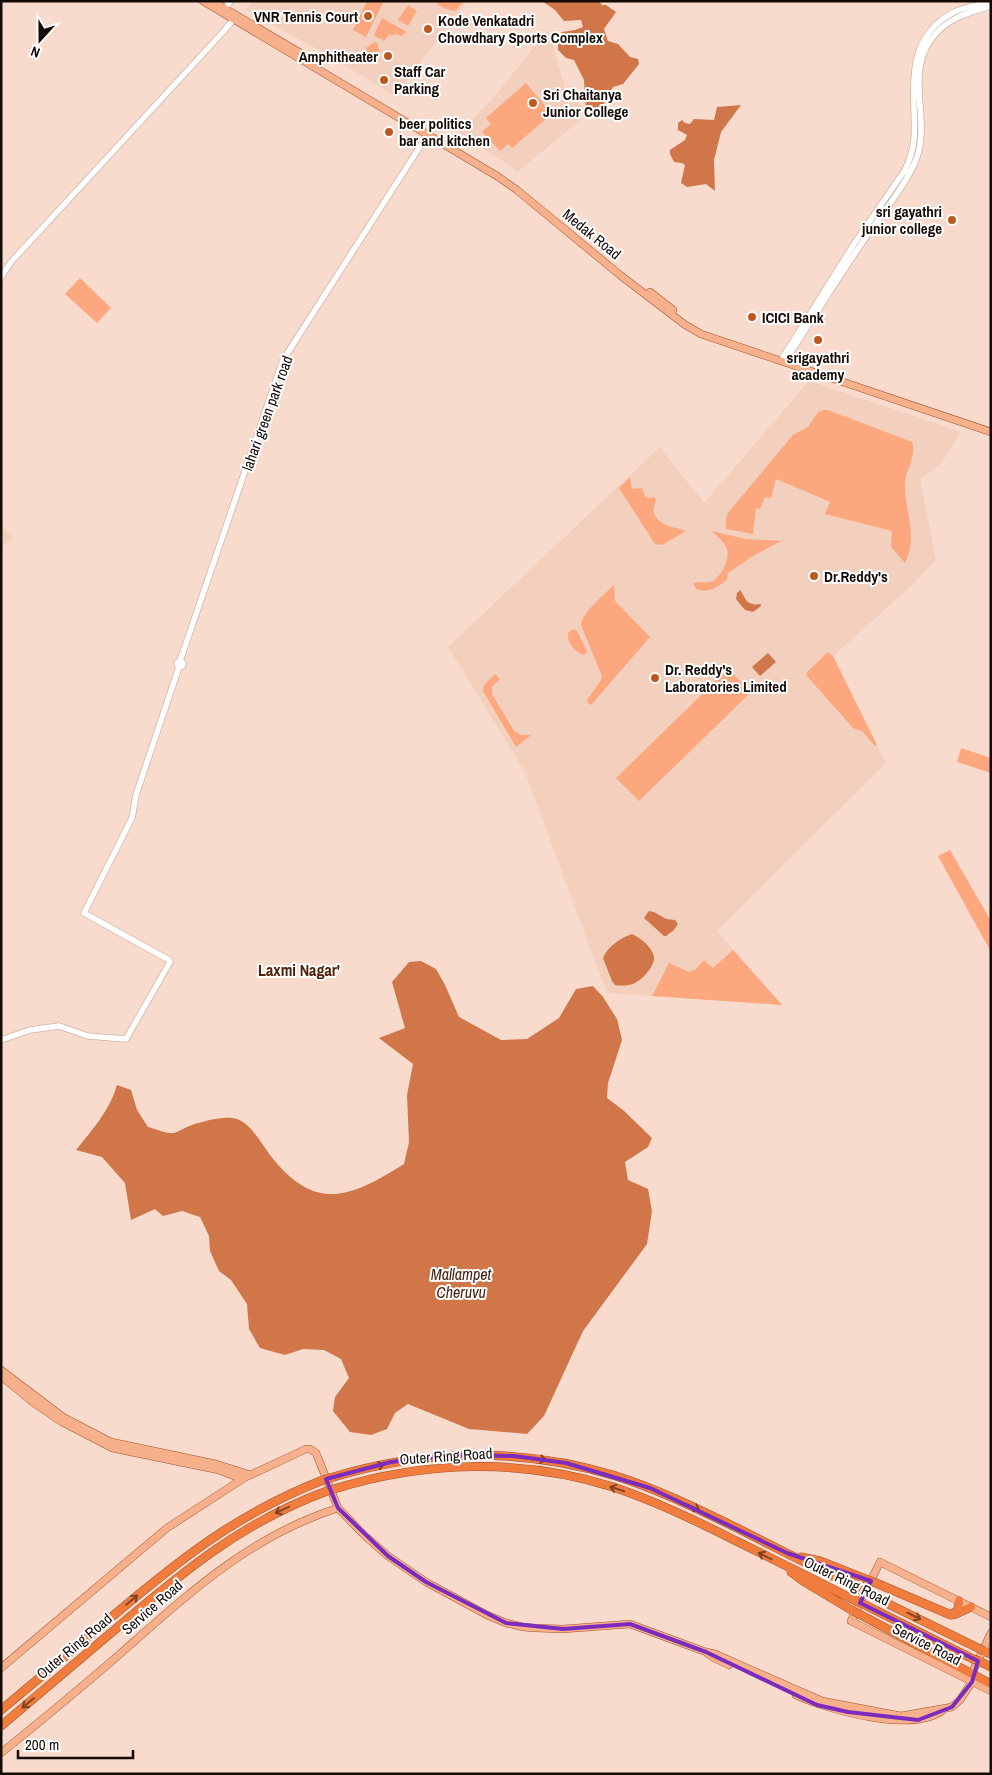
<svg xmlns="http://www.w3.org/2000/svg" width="992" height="1775" font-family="'Archivo Narrow',sans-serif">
<rect width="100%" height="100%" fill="#f8dbcd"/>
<!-- built -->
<path fill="#f3cfbe" d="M251 1H467L395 96 321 51 246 10Z
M548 30 565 88 583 108 578 114 582 119 517 172 506 163 459 133 493 98Z
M809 381 961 432 941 464 920 479 936 560 908 589 833 656 886 763 717 931 782 1005 607 993 524 770 448 647 660 447 704 503Z
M1 524 13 538 1 547Z"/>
<!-- green -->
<path fill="#fca77e" d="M367 1H384L366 37 353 30Z
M435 1H463L456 11C448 10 440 8 435 1Z
M408 5 417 11 408 26 398 20Z
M382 18 407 32 401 36 395 34 392 36 389 34 384 41 381 38 379 39 374 35Z
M374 42 377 43 380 53 376 60 371 61 363 57 367 47Z
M526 83 552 114 512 148 508 144 500 151 482 132 491 124 486 118Z
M80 278 111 308 97 323 65 294Z
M823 410H828L912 442C917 456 906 469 905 483 904 512 919 534 905 563L891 547 892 531 825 514 830 502 776 479 771 498 765 497 760 509 756 508 753 534 726 529V517L728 513 793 435 808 427 818 412Z
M630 477 632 489 642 488 645 496 649 498 654 497 656 500 653 511C659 527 672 526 686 531L662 545 655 544 619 488Z
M711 531 746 539 783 541 779 542 753 556 728 573 727 580C717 587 709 594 696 589L693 583C699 581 707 584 713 581 722 575 730 560 727 549 724 541 717 536 711 531Z
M614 585 615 601 650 637 591 705 588 703 587 700 601 680 602 676 581 625C581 613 605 594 614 585Z
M573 629 577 631 586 649 587 652 584 655C575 652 567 644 568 633Z
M828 652 833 656 877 745 875 746 862 731 853 728 806 675 808 671Z
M728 669 751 692 639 801 616 778Z
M495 674 500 679 492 687V694L514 731 521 735H531L516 747 483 691 484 685Z
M961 748 991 758V773L957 762Z
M950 850 991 921V952L938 856Z
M733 950 782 1005 652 996 669 963 689 972 696 969 704 960 713 968Z"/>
<!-- water -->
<path fill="#d07648" d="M542 1H599L602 5H606L616 12 604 29 608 41 618 44 630 57 638 59 639 64 623 84 613 87C603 104 608 106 586 111L584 80 574 60 566 58 558 50V40L562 32 575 30 583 27 581 20 564 21 555 10Z
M741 105 721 132 714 160 715 191 706 184 687 187 681 183 685 165 682 163 674 162 670 154V150L685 140 687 135 678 130V123L682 120 685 123 690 124 694 119 714 120 717 107Z
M740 590C747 600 746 606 761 604V606L753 612 745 610 736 599 737 593Z
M768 653 776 662 760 676 752 667Z
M649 911 654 912 666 919 675 920 678 924 674 930 666 936H664L644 918Z
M632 934C641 938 652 947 654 957 655 966 643 979 635 983 629 986 621 986 615 985L612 981 603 958C607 947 622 937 632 934Z
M421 961 436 969 445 985 459 1017 501 1040 527 1039 559 1018 576 989 593 986 603 997 617 1019 622 1040 608 1083 607 1098 623 1110 652 1138 648 1147 625 1162 628 1180 648 1189 652 1211 647 1244 583 1331 544 1416 527 1434 469 1429 408 1404 395 1413 387 1429 371 1435 350 1432 333 1411 335 1397 349 1378 341 1359 324 1350 303 1349 285 1355 260 1348 249 1329 247 1304 231 1280 219 1271 210 1251 209 1236 200 1217 182 1211 163 1216 155 1209 131 1220 125 1183 102 1157 76 1150C92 1130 110 1110 117 1085L131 1090 137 1110 148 1127C156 1129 167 1134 174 1133 180 1131 186 1127 192 1125 203 1121 226 1115 237 1119 252 1125 261 1143 270 1155 315 1213 350 1198 404 1164L409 1142 407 1095 413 1064 379 1038 405 1028 392 982 409 962Z"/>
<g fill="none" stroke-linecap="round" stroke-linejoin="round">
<!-- minor casing -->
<g stroke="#cfb3a6" stroke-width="7">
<path id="minor" d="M226 9 230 1
M1 277 11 262 223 32 233 20
M783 357 854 244 905 170C916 147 915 133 914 109 913 69 913 34 954 12 965 7 979 5 991 2
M787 358C812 320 836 281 862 243 878 219 908 183 917 157 930 119 906 77 930 41 945 19 966 13 991 6
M177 664a3 3 0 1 1 6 0a3 3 0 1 1-6 0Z
M180 661 283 360 428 134
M1 1040 30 1030 59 1026 88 1036 126 1039 170 962 169 960 84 913 132 818 136 795 179 667"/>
</g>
<!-- major casing -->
<g stroke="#a3542b" stroke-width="8">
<path id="major" d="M203 1 497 176 517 190 620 275 684 324 701 334 991 432
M212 1 319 64
M650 292 673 310
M1 1370 63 1417 111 1442 216 1464 251 1475
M1 1376 34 1403 62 1422 112 1448 219 1470 242 1479
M991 1617 880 1562 851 1621 991 1691
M708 1654 714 1658 729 1665
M1 1668 167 1528 244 1478 306 1449H310L316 1453 338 1508 364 1535 388 1556 426 1582 487 1615 506 1623 523 1627 535 1628 563 1629 630 1624 706 1652 715 1654 822 1701 901 1716 952 1707 960 1700 972 1682 974 1669 991 1633
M796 1695C829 1710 912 1734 943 1710
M1 1753C42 1720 82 1687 121 1653 188 1594 250 1536 338 1508"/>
</g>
<!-- highway casing -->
<g stroke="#a3542b" stroke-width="9">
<path id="highway" d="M330 1478C424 1449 522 1447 616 1476 660 1490 700 1510 741 1530 782 1551 822 1571 863 1591
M334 1489C425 1461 521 1458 613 1487 655 1501 695 1520 734 1540 775 1560 815 1580 856 1601
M801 1557 820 1561 868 1580
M791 1572 803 1581 853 1611
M876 1583 951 1615 956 1614 971 1607
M870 1595 978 1648
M865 1605 973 1659
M952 1614 958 1610 959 1601
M861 1615 991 1684
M984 1651 991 1654
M979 1661 991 1667
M1 1710C37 1680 73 1650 108 1620 179 1560 236 1514 323 1480
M1 1726C40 1693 79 1660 118 1627 185 1570 243 1522 327 1491"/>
</g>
<!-- minor -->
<use href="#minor" stroke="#fff" stroke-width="5.5"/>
<!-- major -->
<use href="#major" stroke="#f6b08b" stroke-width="7"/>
<!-- highway -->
<use href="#highway" stroke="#f07c3e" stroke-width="8"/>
<!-- highway-bridge casing -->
<g stroke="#a3542b" stroke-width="9" stroke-linecap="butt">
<path id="highway-bridge" d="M323 1480 330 1478
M327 1491 334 1489
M868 1580 876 1583
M863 1591 870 1595
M856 1601 865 1605
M853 1611 861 1615
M978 1648 984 1651
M973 1659 979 1661"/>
</g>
<!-- highway-bridge -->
<use href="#highway-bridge" stroke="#f07c3e" stroke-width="8"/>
</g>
<!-- one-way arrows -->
<defs><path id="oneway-shaft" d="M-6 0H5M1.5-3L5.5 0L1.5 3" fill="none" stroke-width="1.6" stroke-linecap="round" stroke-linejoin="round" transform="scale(1.25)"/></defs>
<g stroke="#824422">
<use href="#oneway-shaft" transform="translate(539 1459) rotate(8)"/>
<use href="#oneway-shaft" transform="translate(377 1466) rotate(-12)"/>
<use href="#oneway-shaft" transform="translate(617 1489) rotate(-162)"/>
<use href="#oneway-shaft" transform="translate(693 1507) rotate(25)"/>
<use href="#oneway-shaft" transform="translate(282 1510) rotate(155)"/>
<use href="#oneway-shaft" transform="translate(765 1556) rotate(-154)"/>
<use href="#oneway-shaft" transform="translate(132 1600) rotate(-40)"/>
<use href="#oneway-shaft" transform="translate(914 1616) rotate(26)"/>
<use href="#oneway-shaft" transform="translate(28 1703) rotate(140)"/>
</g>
<!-- marked area -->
<path fill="none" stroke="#7b2cbf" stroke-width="4" stroke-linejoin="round" d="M455 1455 514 1456 566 1463 650 1488 787 1553 871 1581 860 1603 978 1661 972 1682 952 1707 918 1720 848 1712 817 1705 706 1652 630 1624 563 1629 506 1623 426 1582 388 1556 338 1508 326 1479 391 1462Z"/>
<!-- markers -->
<g fill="#bb581f" stroke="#fff" stroke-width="2">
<circle cx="368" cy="16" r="5"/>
<circle cx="428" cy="29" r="5"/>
<circle cx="388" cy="56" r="5"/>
<circle cx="384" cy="80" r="5"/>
<circle cx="533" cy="103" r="5"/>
<circle cx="389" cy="132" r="5"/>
<circle cx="952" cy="220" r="5"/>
<circle cx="752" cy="317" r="5"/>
<circle cx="818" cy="340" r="5"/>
<circle cx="814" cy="576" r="5"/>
<circle cx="655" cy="678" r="5"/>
</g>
<g text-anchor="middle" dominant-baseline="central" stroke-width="4" stroke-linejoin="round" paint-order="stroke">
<!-- poi labels -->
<g font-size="15" font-weight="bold" fill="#140b07" stroke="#fff" text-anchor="start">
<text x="358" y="16" text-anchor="end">VNR Tennis Court</text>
<text x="438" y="20">Kode Venkatadri<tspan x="438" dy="17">Chowdhary Sports Complex</tspan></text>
<text x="378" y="56" text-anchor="end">Amphitheater</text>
<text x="394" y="71">Staff Car<tspan x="394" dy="17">Parking</tspan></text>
<text x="543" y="94">Sri Chaitanya<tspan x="543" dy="17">Junior College</tspan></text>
<text x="399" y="123">beer politics<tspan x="399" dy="17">bar and kitchen</tspan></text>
<text x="942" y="211" text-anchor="end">sri gayathri<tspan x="942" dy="17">junior college</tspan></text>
<text x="762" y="317">ICICI Bank</text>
<text x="818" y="357" text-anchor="middle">srigayathri<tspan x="818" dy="17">academy</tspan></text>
<text x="824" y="576">Dr.Reddy's</text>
<text x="665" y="669">Dr. Reddy's<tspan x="665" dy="17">Laboratories Limited</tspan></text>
</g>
<!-- street labels -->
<g font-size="15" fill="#140b07" stroke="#fff">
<text transform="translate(592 234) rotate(39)">Medak Road</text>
<text transform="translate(267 413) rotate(-70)">lahari green park road</text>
<text transform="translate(446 1456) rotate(-4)">Outer Ring Road</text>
<text transform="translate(847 1581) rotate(26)">Outer Ring Road</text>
<text transform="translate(152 1607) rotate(-41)">Service Road</text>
<text transform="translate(927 1644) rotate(27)">Service Road</text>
<text transform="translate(74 1646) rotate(-40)">Outer Ring Road</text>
</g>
<!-- neighbourhood labels -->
<g font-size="16" font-weight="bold" fill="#502106" stroke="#fff">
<text x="299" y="970">Laxmi Nagar'</text>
</g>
<!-- water labels -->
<g font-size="16" font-style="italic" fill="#46210e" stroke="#fff">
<text x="461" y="1274">Mallampet<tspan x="461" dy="18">Cheruvu</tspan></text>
</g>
</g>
<!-- border -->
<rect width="992" height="1775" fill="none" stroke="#140b07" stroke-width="5"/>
<!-- north arrow -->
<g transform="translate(40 40) rotate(201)" stroke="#ffffff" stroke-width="4" paint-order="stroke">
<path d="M0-4L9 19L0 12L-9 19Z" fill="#140b07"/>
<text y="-8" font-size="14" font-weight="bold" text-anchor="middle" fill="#140b07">N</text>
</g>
<!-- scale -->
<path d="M18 1750v8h115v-8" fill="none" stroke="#140b07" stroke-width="2.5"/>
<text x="25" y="1750" font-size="15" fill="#140b07" stroke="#ffffff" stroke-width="4" paint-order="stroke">200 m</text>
</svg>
